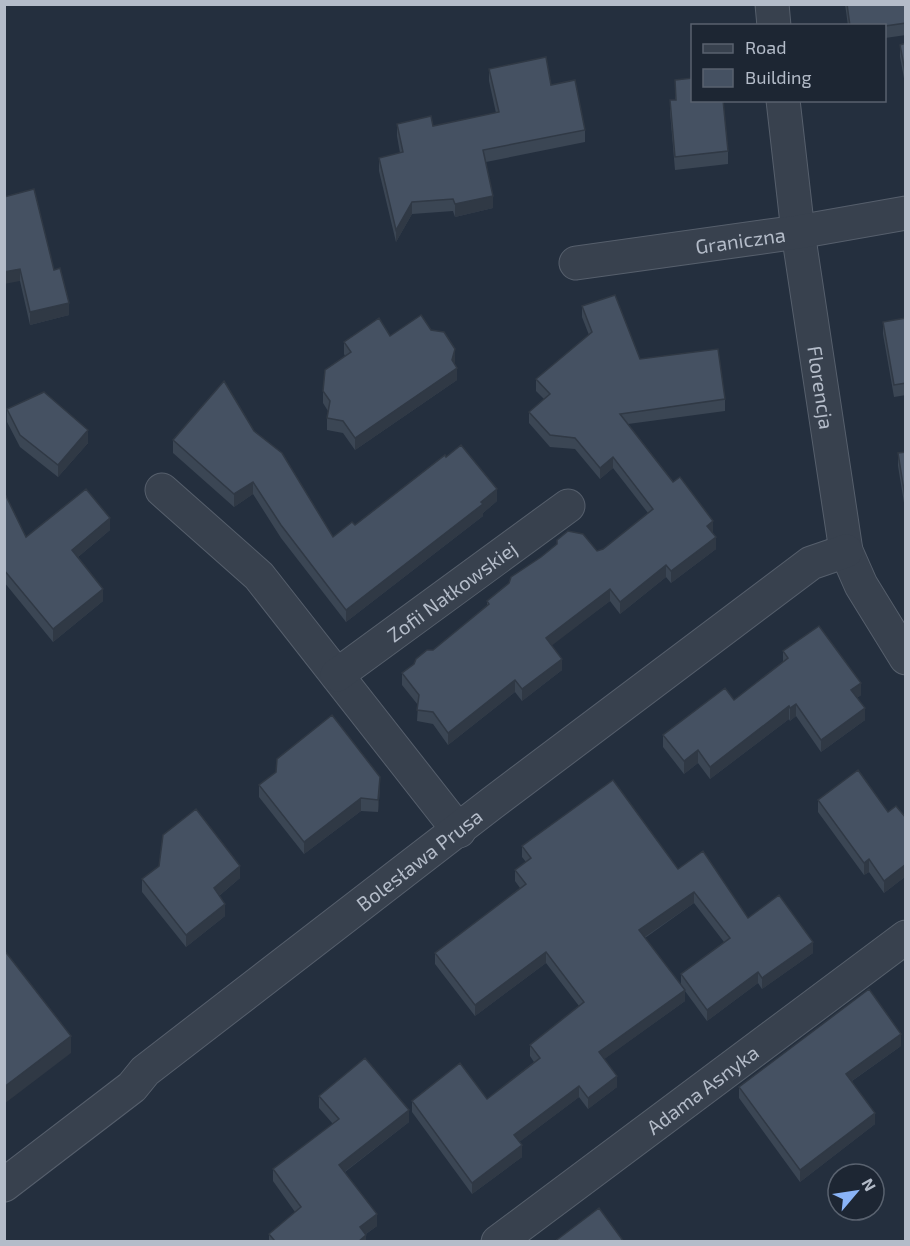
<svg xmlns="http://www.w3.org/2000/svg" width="910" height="1246" font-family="'Exo 2',sans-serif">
<rect width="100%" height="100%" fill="#242f3e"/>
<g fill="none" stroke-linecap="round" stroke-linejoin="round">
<!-- minor casing -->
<g stroke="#565f6c" stroke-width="35">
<g id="minor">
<path d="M772 4 774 26"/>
<path id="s1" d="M783 100 798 232 846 551 861 585 906 658"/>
<path id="s2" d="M576 263 798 232 906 213"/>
<path d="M162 490 259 576 459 831"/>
<path id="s3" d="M337 675 568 506"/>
<path id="s4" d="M4 1185 132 1087 145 1071 491 804 811 563 846 551"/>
<path id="s5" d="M498 1242 906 937"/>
</g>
</g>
<!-- minor -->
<use href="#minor" stroke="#38414e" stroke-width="33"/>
</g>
<!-- wall -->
<path fill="#3b4654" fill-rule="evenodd" d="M845 4H906V35L885 38V26H848Z
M906 43V89L900 57V45Z
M489 69 551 85 585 130V142L486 162 493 208 455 217 453 211 412 214 396 242 379 171V158L400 153 397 136V124L433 126 496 113 489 81Z
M675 80 728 151V164L675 170 670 112V100H675Z
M4 197 54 270 69 315 30 325 20 281Z
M582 306 640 359 725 399V411L628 424 713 532 712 533 716 549 671 583 666 577 620 614 610 601 551 645 562 670 522 701 515 692 448 745 433 724 417 721 418 705 402 685V673L433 650 487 606V601L603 549 648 513 613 468 600 479 575 449 550 447 529 423V412L544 399 536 391V379L589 335 582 317Z
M906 318V395L894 397 883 334V322Z
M431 330 455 361 454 363 457 380 355 450 343 433 327 430V418L328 411 323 403V391L345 356 344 354V342Z
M7 409 88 443 58 477 20 447 7 422Z
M254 431 333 537 355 525 497 501 483 513V516L346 622 281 538 253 494 234 507 173 453V440Z
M906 452V515L898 466V453Z
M4 492 26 537 110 530 78 557 103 601 53 642 4 582Z
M783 651 861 695 857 698 865 720 821 752 796 716 790 721 789 719 710 779 698 763 684 774 663 747V735L734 700 783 663Z
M259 785 380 789 378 812 361 811 304 854 259 797Z
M818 800 888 812 906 818V876L884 893 869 872 864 875 818 812Z
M522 846 678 869 748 918 813 953 762 989 758 983 707 1021 685 991V1001L604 1059 617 1087 588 1109 579 1097 519 1142 522 1157 472 1194 412 1112V1101L487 1099 534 1062 530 1056V1045L579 1006 546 963 475 1016 435 964V953L520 888 515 881V870L526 862 522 857ZM694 903 724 942 681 974V985L645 938Z
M159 866 240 878 219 896 225 916 186 947 142 892V879Z
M901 1046 852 1081 875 1124 800 1182 739 1098V1087Z
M319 1096 409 1122 345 1172 377 1226 366 1234V1242H269V1234L295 1212 273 1181V1169L333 1124 319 1108Z"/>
<!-- shaded-wall -->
<path fill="#303945" d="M493 196V208L455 217V204Z
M412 202V214L396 242V230Z
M20 269V281L4 284V272Z
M69 303V315L30 325V312Z
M455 349V361L453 371 457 368V380L355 450V438L452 360Z
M88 430V443L58 477V465Z
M613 457V468L600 479V468Z
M253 482V494L234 507V494Z
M497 489V501L483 513V516L346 622V610Z
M110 518V530L72 562V550Z
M713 521V532L707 537V526Z
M716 537V549L671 583V571Z
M666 565V577L620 614V602Z
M103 589V601L53 642V629Z
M610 589V601L546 650V638Z
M562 659V670L522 701V689Z
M515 680V692L448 745V733Z
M861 683V695L851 702V690Z
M796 704V716L790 721V708Z
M789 706V719L710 779V767Z
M865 708V720L821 752V740Z
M698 750V763L684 774V761Z
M380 777V789L378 812V800Z
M361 798V811L304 854V842Z
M869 859V872L864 875V863Z
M906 864V876L884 893V881Z
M240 866V878L214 900V888Z
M694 892V903L639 941V930Z
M225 904V916L186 947V935Z
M813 942V953L762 989V978Z
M546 952V963L475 1016V1005Z
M758 972V983L707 1021V1010Z
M685 990V1001L599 1063V1052Z
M901 1034V1046L846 1085V1074Z
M71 1036V1053L4 1104V1087Z
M617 1076V1087L588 1109V1098Z
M579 1086V1097L514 1146V1135Z
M409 1110V1122L339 1176V1165Z
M875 1113V1124L800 1182V1170Z
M522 1145V1157L472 1194V1183Z
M377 1214V1226L360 1238V1227Z
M366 1235V1242H358Z"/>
<!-- building -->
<path fill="#455162" stroke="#303945" stroke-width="1.5" d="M847 4H906V23L885 26H850Z
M906 43V77L900 45Z
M546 57 551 85 575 80 585 130 483 150 493 196 455 204 453 199 412 202 396 230 379 158 403 152 397 124 431 116 433 126 499 112 489 69Z
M693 78V100H723L728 151 675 157 670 100H676L675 80Z
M34 189 54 270 60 268 69 303 30 312 20 269 4 272V197Z
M615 295 640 359 718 349 725 399 620 414 673 482 680 477 713 521 707 526 716 537 671 571 666 565 620 602 610 589 546 638 562 659 522 689 515 680 448 733 433 712 417 710 419 695 402 673 414 664 416 659 427 650H433L489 604 487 601 509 583 511 577 541 557 557 544V540L568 531 583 534 597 551 603 549 653 509 613 457 600 468 575 438 550 435 529 412 550 394 536 379 592 332 582 306Z
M421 315 431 330 444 332 455 349 452 360 457 368 355 438 343 421 327 418 330 401 323 391 325 370 351 352 344 342 379 318 390 336Z
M906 318V383L894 385 883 322Z
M224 381 254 431 282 453 333 537 352 522 355 525 445 455 446 457 461 445 497 489 481 502 483 504 346 610 281 525 253 482 234 494 173 440Z
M44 392 88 430 58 465 20 435 7 409Z
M906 452V503L898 453Z
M86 489 110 518 72 550 103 589 53 629 4 570V492L26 537Z
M819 626 861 683 851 690 865 708 821 740 796 704 790 708 789 706 710 767 698 750 684 761 663 735 725 688 734 700 788 658 783 651Z
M332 715 380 777 378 800 361 798 304 842 259 785 276 772 277 759Z
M858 770 888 812 896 806 906 818V864L884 881 869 859 864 863 818 800Z
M613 780 678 869 703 851 748 918 779 895 813 942 762 978 758 972 707 1010 681 974 730 938 694 892 639 930 685 990 599 1052 617 1076 588 1098 579 1086 514 1135 522 1145 472 1183 412 1101 460 1063 487 1099 540 1058 530 1045 584 1002 546 952 475 1005 435 953 526 884 515 870 531 858 522 846Z
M196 809 240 866 214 888 225 904 186 935 142 879 159 866 163 835Z
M4 950 71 1036 4 1087Z
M869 989 901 1034 846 1074 875 1113 800 1170 739 1087Z
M365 1058 409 1110 339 1165 377 1214 360 1227 366 1235 358 1242H272L274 1240 269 1234 301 1207 273 1169 339 1119 319 1096Z
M599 1208 624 1242H554Z"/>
<g text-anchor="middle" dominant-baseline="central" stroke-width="4.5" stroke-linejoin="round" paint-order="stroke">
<!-- street labels -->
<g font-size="20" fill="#b4bcc9" stroke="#1d2633">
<text stroke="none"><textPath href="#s2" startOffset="166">Graniczna</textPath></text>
<text stroke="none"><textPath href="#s1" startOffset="290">Florencja</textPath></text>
<text stroke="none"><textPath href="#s3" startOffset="142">Zofii Nałkowskiej</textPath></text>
<text stroke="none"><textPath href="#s4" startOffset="528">Bolesława Prusa</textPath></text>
<text stroke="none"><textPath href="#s5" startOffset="255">Adama Asnyka</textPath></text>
</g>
</g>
<!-- border -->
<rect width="910" height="1246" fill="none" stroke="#b4bcc9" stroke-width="12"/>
<!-- legend -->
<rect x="691" y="24" width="195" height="78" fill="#1d2633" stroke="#59626f" stroke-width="1.5"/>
<rect x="703" y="44" width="30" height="9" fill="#38414e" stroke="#59626f" stroke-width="1.5"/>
<text x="745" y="54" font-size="18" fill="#b4bcc9">Road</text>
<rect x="703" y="69" width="30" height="18" fill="#455162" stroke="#59626f" stroke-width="1.5"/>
<text x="745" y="84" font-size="18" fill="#b4bcc9">Building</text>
<!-- north arrow -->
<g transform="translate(856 1192) rotate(61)"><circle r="28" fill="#1d2633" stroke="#59626f" stroke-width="1.5"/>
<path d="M0-4.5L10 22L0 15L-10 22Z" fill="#8ab4f8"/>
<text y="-9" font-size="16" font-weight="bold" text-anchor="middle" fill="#b4bcc9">N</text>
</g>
</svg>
